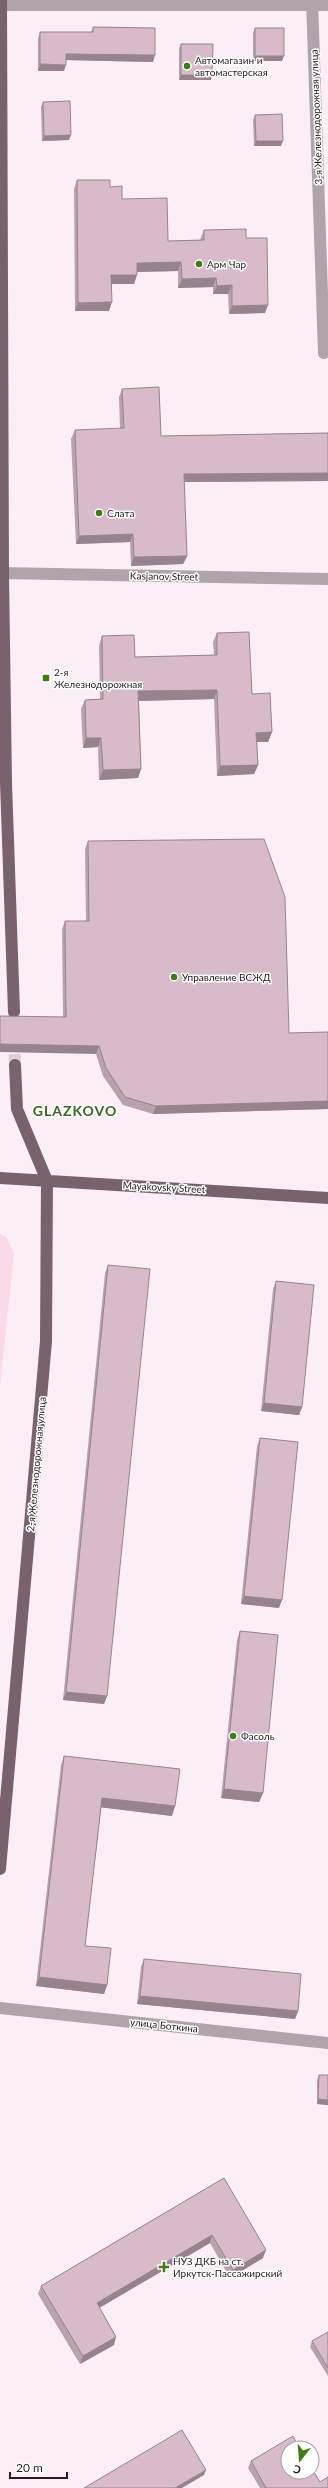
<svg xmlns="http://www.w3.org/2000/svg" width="328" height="2488" font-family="Lato,sans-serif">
<rect width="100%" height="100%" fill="#fbeff5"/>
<!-- green -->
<path fill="#fadaea" d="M0 1234 6 1237 14 1253 0 1387Z"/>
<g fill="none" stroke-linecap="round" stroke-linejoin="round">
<!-- major-tunnel -->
<path stroke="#dbcfd5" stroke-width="12" stroke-dasharray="12 6" stroke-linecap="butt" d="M14 1036 15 1065"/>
<!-- minor -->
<path stroke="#b0a3aa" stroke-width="12" d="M312 0 324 353
M0 5H328
M0 573 328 579
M0 2008 328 2043"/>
<!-- major -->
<path stroke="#78626d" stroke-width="12" d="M1 0 3 573 6 783 14 1012
M0 1178 328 1198
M0 1869 46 1341 47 1181 17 1109 15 1065"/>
</g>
<!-- wall -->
<path fill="#baa1ae" d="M93 27 153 62 66 60 64 71H38V39L40 32H91Z
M255 28 282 61H253V33Z
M181 44 211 80H179V49Z
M43 102 69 140 42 141 41 107Z
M255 115 281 146H254L253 120Z
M77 180 110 187 122 199 168 241 200 240 204 230 246 238 265 313 229 314 228 294H213V287L178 288V271L137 272 134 284H112L109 311H75L74 189Z
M122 389 161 436 328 433V481L184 482 187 556 183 564 131 566 130 542 76 544 71 439 75 430 120 429 119 397Z
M217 633 252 694 272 732 268 742H257L258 765 254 774 217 776 214 699 139 701 141 769 138 778 99 780 98 747 83 748 81 709 85 700 100 699 99 646 102 636 135 657 214 655 213 642Z
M88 841 289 1033 328 1032V1109L153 1114 123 1105 103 1076 96 1054 63 1017 62 929 65 921H86L85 849Z
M108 1265 107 1696 104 1704 63 1700 105 1273Z
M276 1281 302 1407 299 1415 261 1411 273 1289Z
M260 1438 279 1608 241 1604 257 1446Z
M240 1631 263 1793 259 1802 221 1798 237 1640Z
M64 1756 172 1816 101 1807 85 1946 107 1985 104 1994 36 1986 61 1765Z
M144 1959 298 2011 295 2019 137 2004 141 1967Z
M319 2075H328V2105L317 2104V2080Z
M224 2178 263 2258 230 2278 210 2243 99 2308 114 2345 80 2364 38 2294 41 2286Z
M328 2332V2376L310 2347 312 2341Z
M251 2461 320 2482 328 2488H260L248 2468Z"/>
<!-- shaded-wall -->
<path fill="#97838d" d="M66 54 155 55 153 62 64 60Z
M255 56H284L282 61H253Z
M40 64 66 65 64 71H38Z
M181 75H212L211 80H179Z
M71 135 69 140 42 141 44 136Z
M256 141H283L281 146H254Z
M181 262 178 271 134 272 137 263Z
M111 275H137L134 284H108Z
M216 278 213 287 178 288 182 279Z
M232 285 228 294H213L217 286Z
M112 302 109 311H75L78 303Z
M268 305 265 313 229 314 232 306Z
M328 473V481L181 482 184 474Z
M133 534 130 542 76 544 79 536Z
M187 556 183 564 131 566 134 557Z
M217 690 214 699 135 701 138 691Z
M272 732 268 742H253L256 733Z
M86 738H101L98 747 83 748Z
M258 765 254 774 217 776 220 766Z
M141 769 138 778 99 780 103 770Z
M0 1044 99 1046 96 1054 0 1052Z
M328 1101V1109L153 1114 156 1106Z
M264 1403 302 1407 299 1415 261 1411Z
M244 1596 282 1600 279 1608 241 1604Z
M66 1692 107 1696 104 1704 63 1700Z
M224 1789 263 1793 259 1802 221 1798Z
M102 1798 175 1806 172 1816 98 1807Z
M39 1977 107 1985 104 1994 36 1986Z
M140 1996 298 2011 295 2019 137 2004Z
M318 2099 328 2100V2105L317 2104Z
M212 2235 210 2243 94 2311 97 2303Z
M266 2250 263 2258 230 2278 233 2270Z
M116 2337 114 2345 80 2364 83 2356Z
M206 2470 204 2475 182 2488H175Z"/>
<!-- building -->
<path fill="#d8bbca" stroke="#97838d" d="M93 27 155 28V55L66 54V65L40 64V32H93Z
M255 28H284V56H255Z
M181 44H213L212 75H181Z
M70 101 71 135 44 136 43 102Z
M282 114 283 141H256L255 115Z
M77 180H110V187L122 186V199L167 198 168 241 204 240V230L246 229V238H267L268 305 232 306V285L217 286 216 278 182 279 181 262 137 263V275H111L112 302 78 303Z
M159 387 161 436 328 433V473L184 474 187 556 134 557 133 534 79 536 75 430 124 428 122 389Z
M249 632 252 694 270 693 272 732 256 733 258 765 220 766 217 690 138 691 141 769 103 770 101 738H86L85 700 103 699 102 636 134 635 135 657 217 655V633Z
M264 839 285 897 289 1033 328 1032V1101L156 1106 125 1097 106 1068 99 1046 0 1044V1016L66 1017 65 921H89L88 841Z
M108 1265 150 1269 107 1696 66 1692Z
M276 1281 314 1285 302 1407 264 1403Z
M260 1438 298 1442 282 1600 244 1596Z
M240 1631 278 1635 263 1793 224 1789Z
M64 1756 180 1769 175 1806 102 1798 85 1946 111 1948 107 1985 39 1977Z
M144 1959 301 1974 298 2011 140 1996Z
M319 2075H328V2100L318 2099Z
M224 2178 266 2250 233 2270 212 2235 97 2303 116 2337 83 2356 41 2286Z
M328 2332V2368L312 2341Z
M182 2430 206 2470 175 2488H84Z
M293 2436 299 2448H288V2472H312V2469L320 2482 328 2477V2488H266L251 2461Z"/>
<!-- markers -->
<g fill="#3f7b16" stroke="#fff" stroke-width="1.5">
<circle cx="187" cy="66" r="4"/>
<circle cx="199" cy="264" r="4"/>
<circle cx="99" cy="513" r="4"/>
<rect x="42" y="674" width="8" height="8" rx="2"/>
<circle cx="174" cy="977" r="4"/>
<circle cx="233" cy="1736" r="4"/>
<path d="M162 2261h4v4h4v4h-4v4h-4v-4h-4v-4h4z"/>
</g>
<g text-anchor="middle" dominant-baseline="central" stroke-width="3" stroke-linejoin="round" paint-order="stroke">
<!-- poi labels -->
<g font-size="10" fill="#251b20" stroke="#fff" text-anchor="start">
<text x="195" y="60">Автомагазин и<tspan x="195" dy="12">автомастерская</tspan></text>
<text x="207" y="264">Арм Чар</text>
<text x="107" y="513">Слата</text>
<text x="54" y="672">2-я<tspan x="54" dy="12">Железнодорожная</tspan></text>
<text x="182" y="977">Управление ВСЖД</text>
<text x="241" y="1736">Фасоль</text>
<text x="173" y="2261">НУЗ ДКБ на ст.<tspan x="173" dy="12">Иркутск-Пассажирский</tspan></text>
</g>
<!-- street labels -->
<g font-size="10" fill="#251b20" stroke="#fff">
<text transform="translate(316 117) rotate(-92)">3-я Железнодорожная улица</text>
<text transform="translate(164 576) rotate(1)">Kasjanov Street</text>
<text transform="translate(164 1187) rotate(3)">Mayakovsky Street</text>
<text transform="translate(36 1464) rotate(-85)">2-я Железнодорожная улица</text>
<text transform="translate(164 2025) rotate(6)">улица Боткина</text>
</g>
<!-- district labels -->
<g font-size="14" font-weight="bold" letter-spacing="1" fill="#3c6326" stroke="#fff">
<text x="75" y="1110">GLAZKOVO</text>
</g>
</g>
<!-- north arrow -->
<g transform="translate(300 2460) rotate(197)"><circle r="19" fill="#ffffff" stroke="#a8a4a6"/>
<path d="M0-3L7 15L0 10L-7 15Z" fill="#3f7b16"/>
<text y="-6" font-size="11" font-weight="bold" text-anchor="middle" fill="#251b20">С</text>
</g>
<!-- scale -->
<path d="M10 2472v6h57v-6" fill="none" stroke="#251b20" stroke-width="2"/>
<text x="16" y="2472" font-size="12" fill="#251b20" stroke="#ffffff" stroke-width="3" paint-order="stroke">20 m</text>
</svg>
